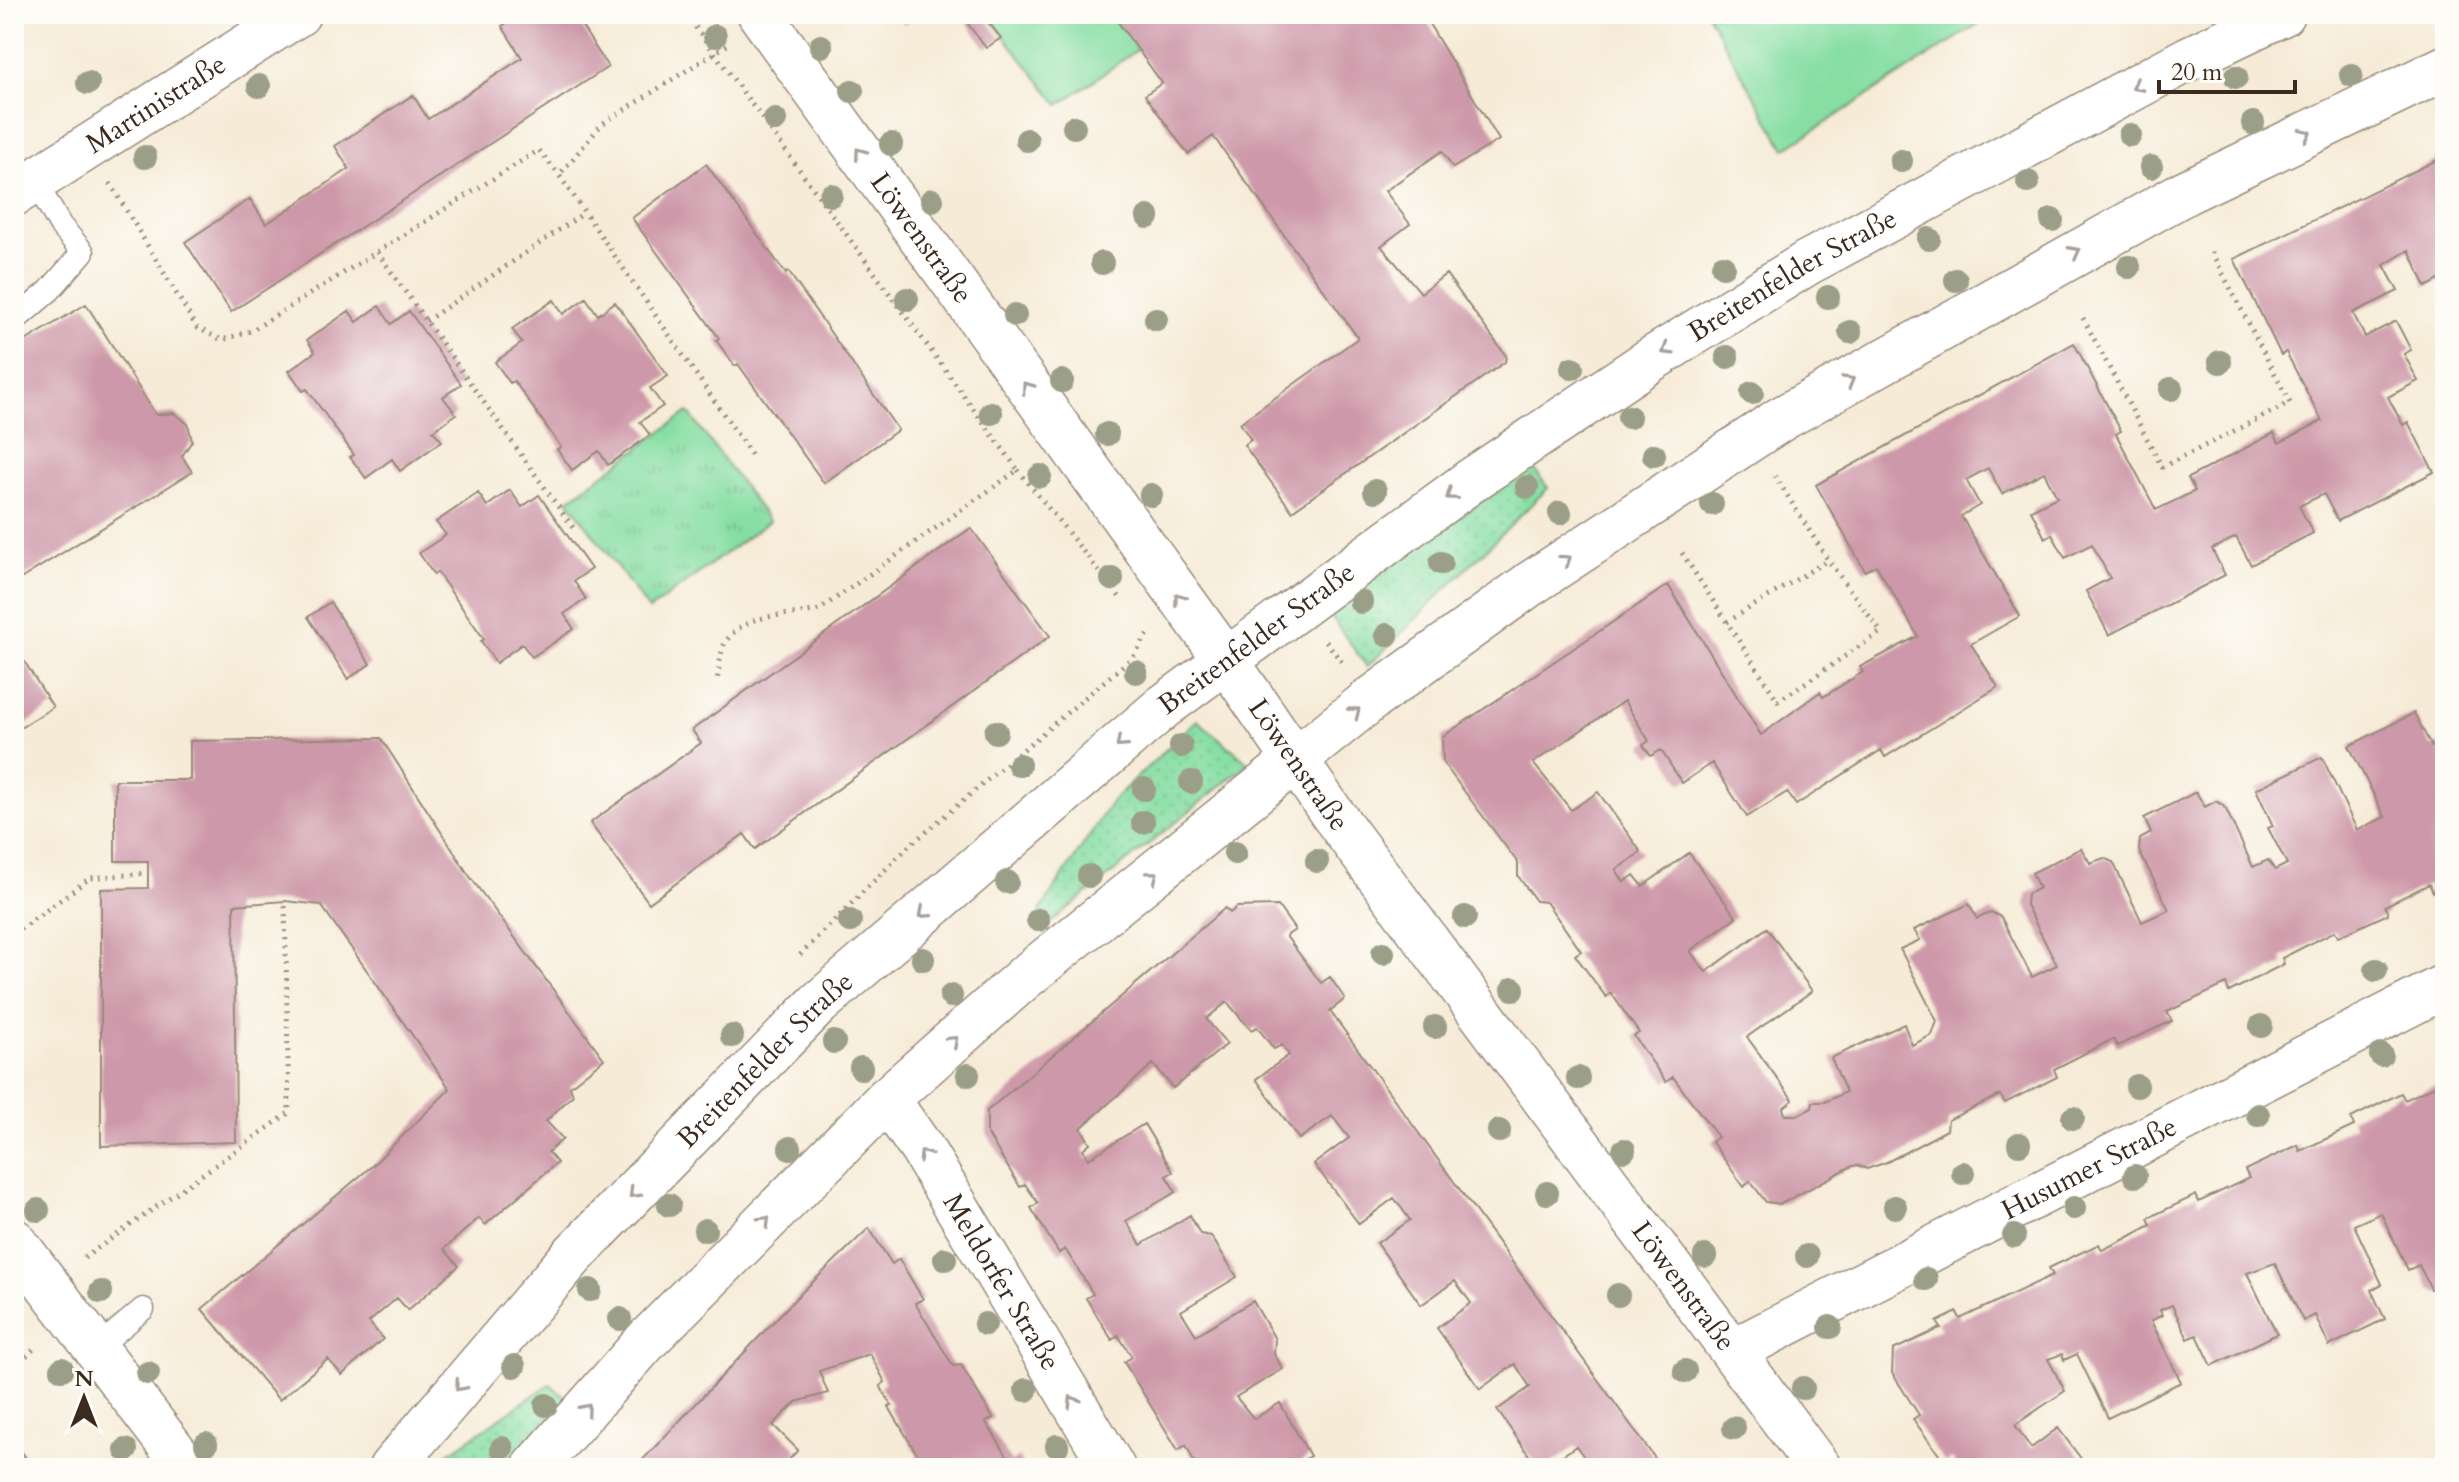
<svg xmlns="http://www.w3.org/2000/svg" width="2459" height="1482" font-family="Cardo,serif">
<defs>
<pattern id="grass-dots" width="8" height="8" patternUnits="userSpaceOnUse" patternTransform="scale(2)"><rect width="8" height="8" fill="#86dea3"/><path d="M2 2h.1M6 6h.1" fill="none" stroke="#75bf8c" stroke-width="1.8" stroke-linecap="round"/></pattern>
<pattern id="park-tufts" width="24" height="20" patternUnits="userSpaceOnUse" patternTransform="scale(2)"><rect width="24" height="20" fill="#86dea3"/><path d="M3 7l-1-3M5 7V3M7 7l1-3M15 17l-1-3M17 17v-4M19 17l1-3" fill="none" stroke="#75bf8c"/></pattern>
</defs>
<rect width="100%" height="100%" fill="#fdfcf7"/>
<filter id="ink" filterUnits="userSpaceOnUse"><feTurbulence type="fractalNoise" baseFrequency=".0125" numOctaves="2"/><feDisplacementMap in="SourceGraphic" scale="16" xChannelSelector="R" yChannelSelector="G"/><feConvolveMatrix kernelMatrix="1 2 1 2 8 2 1 2 1" color-interpolation-filters="sRGB"/></filter>
<filter id="wash" filterUnits="userSpaceOnUse"><feTurbulence type="fractalNoise" baseFrequency=".006" numOctaves="4" result="noise"/><feDisplacementMap in="SourceGraphic" scale="32" xChannelSelector="R" yChannelSelector="G"/><feGaussianBlur stdDeviation="1.8" result="paint"/><feColorMatrix in="noise" values="0 0 0 0 0 0 0 0 0 0 0 0 0 0 0 0 0 1.4 0 .05"/><feComposite in="paint" operator="in"/></filter>
<g filter="url(#wash)">
<rect width="100%" height="100%" fill="#f6ebd7"/>
<!-- grass -->
<path fill="url(#grass-dots)" stroke="#608460" stroke-width="2" d="M1532 466 1548 488 1367 667 1327 611Z
M1197 720 1249 763 1042 930 1040 911 1112 801Z
M550 1384 566 1398 502 1468H427Z"/>
<!-- park -->
<path fill="url(#park-tufts)" stroke="#608460" stroke-width="2" d="M688 412 769 521 649 610 568 500Z"/>
<!-- pitch -->
<path fill="#86dea3" stroke="#608460" stroke-width="2" d="M986 14H1112L1138 49 1059 105Z
M1707 14H1994L1785 149Z"/>
<g id="blocks">
<!-- building -->
<path fill="#cd98a9" d="M521 14H574L608 67 231 312 185 242 250 199 266 224 349 169 335 146 413 95 428 119 522 58 502 26Z
M896 14H918L904 24Z
M982 14 1001 38 986 48 968 24Z
M1112 14H1287L1292 20 1300 14H1423L1499 140 1453 168 1442 151 1385 191 1410 224 1381 246 1421 293 1446 274 1506 356 1505 362 1292 511 1244 445 1251 440 1240 423 1358 338 1213 136 1188 154 1145 95 1162 83Z
M2445 156V277L2426 287 2409 250 2384 265 2398 291 2353 313 2365 337 2396 321 2411 350 2404 354 2418 381 2388 397 2403 425 2408 422 2434 472 2338 521 2324 494 2299 506 2313 533 2251 565 2236 537 2212 549 2225 575 2109 635 2086 591 2110 578 2092 544 2065 558 2052 534 2045 538 2031 510 2057 497 2044 472 2002 494 1988 468 1966 480 1980 505 1961 516 2020 616 1971 644 1998 687 1885 757 1881 750 1796 805 1787 792 1747 817 1712 763 1682 783 1661 750 1651 756 1643 745 1649 741 1624 701 1533 763 1571 810 1598 792 1641 852 1616 870 1624 882 1634 875 1643 886 1689 853 1736 917 1690 951 1706 972 1767 928 1812 991 1747 1037 1793 1100 1783 1108 1785 1115H1798L1812 1108 1813 1102H1825L1846 1092 1831 1058 1904 1024 1912 1045 1932 1035 1937 1021 1900 949 1920 940 1914 930 1969 904 1977 919 1991 912 2001 917 2032 977 2057 965 2026 905 2027 894 2039 888 2032 873 2081 848 2090 863 2104 858 2113 862 2142 922 2169 910 2139 851 2140 839 2151 833 2144 818 2196 792 2205 807 2216 801 2224 805 2253 867 2268 860 2275 870 2287 864 2268 828 2273 826 2256 789 2322 757 2357 830 2385 817 2349 746 2414 713 2432 747 2438 744 2445 758V886L2433 892 2429 884 2385 906 2388 914 2338 937 2335 931 2282 958 2284 964 2229 992 2226 984 2167 1012 2172 1021 2117 1046 2113 1039 2054 1069 2057 1077 2005 1103 2000 1095 1948 1120 1947 1130 1887 1162 1867 1169 1857 1165 1850 1167 1781 1204 1766 1202 1750 1181 1744 1187 1712 1142 1718 1137 1673 1077 1666 1082 1634 1036 1639 1033 1611 993 1606 997 1575 955 1581 951 1546 902 1536 901 1518 876V863L1443 763 1442 737 1668 585 1761 735 1820 692 1823 697 1863 672 1860 667 1918 636 1876 565 1865 571 1816 485 2074 343 2121 431 2116 434 2156 510 2195 491 2188 478 2274 433 2279 443 2322 421 2286 352 2281 355 2234 259Z
M706 164 786 274 788 271 898 430 824 483 738 364 735 366 716 340 719 338 632 218Z
M586 298 598 315 615 302 668 376 650 388 663 406 640 422 650 435 608 465 599 451 572 470 557 449 561 447 514 381 510 383 495 362 522 343 512 329 554 300 563 314Z
M86 304 156 415 174 413 188 424 192 441 182 456 192 472 14 583V348Z
M379 306 391 324 409 311 461 384 443 397 456 414 433 431 442 441 400 471 392 459 366 478 350 457 354 455 307 389 303 391 289 371 315 352 307 340 349 311 357 322Z
M510 490 522 507 539 495 591 569 574 581 586 599 564 614 574 629 532 657 522 644 496 663 481 641 484 639 437 572 434 575 419 553 446 535 436 522 478 493 487 506Z
M971 528 1050 636 755 849 744 834 649 903 590 823 701 743 692 730Z
M330 602 370 664 348 679 308 617Z
M14 645 53 707 14 732Z
M381 738 468 874 604 1059 570 1086 573 1095 546 1121 563 1139 548 1152 557 1163 485 1225 479 1218 444 1249 459 1266 408 1310 397 1298 369 1322 383 1339 342 1375 328 1359 279 1400 202 1309 373 1165 450 1089 321 905 285 901 234 905 236 1142 101 1146V889L148 888V861H115V780H190V741Z
M1278 906 1295 930 1286 936 1321 983 1330 977 1345 999 1330 1011 1662 1468H1592L1576 1446 1545 1468H1538L1497 1410 1530 1387 1515 1364 1480 1389 1437 1328 1471 1303 1455 1281 1421 1305 1377 1243 1410 1220 1394 1198 1359 1224 1314 1164 1349 1138 1332 1116 1299 1139 1256 1079 1289 1055 1282 1045 1274 1049 1257 1027 1251 1030 1227 1002 1206 1019 1227 1044 1173 1088 1153 1064 1081 1128 1090 1143 1083 1149 1088 1159 1144 1124 1173 1172 1166 1176 1176 1192 1126 1221 1141 1245 1190 1215 1200 1234 1211 1236 1237 1277 1181 1311 1196 1335 1253 1301 1275 1339 1274 1354 1283 1369 1236 1397 1254 1419 1280 1403 1310 1456 1290 1468H1197L1186 1445 1178 1450 1124 1362 1132 1357 1118 1335 1112 1340 1086 1298 1093 1294 1079 1271 1065 1249 1059 1253 1031 1208 1038 1203 1025 1184 1020 1187 987 1133V1111L1225 908 1230 913 1237 907Z
M2445 1081V1291L2440 1293 2431 1289 2419 1265 2408 1270 2381 1213 2354 1225 2382 1284 2371 1290 2385 1319 2329 1346 2315 1315 2303 1321 2275 1263 2247 1273 2277 1334 2212 1366 2197 1335 2188 1339 2172 1305 2160 1310 2162 1315 2151 1321 2181 1382 2108 1418 2077 1354 2064 1360 2062 1354 2048 1359 2065 1391 2015 1425 2031 1448 2058 1428 2088 1468H1958L1952 1459 1945 1463 1913 1419 1919 1415 1892 1373 1893 1350 1941 1328 1937 1322 1957 1312 1960 1319 2053 1275 2049 1268 2099 1244 2102 1250 2125 1239 2151 1225 2148 1218 2196 1195 2199 1202 2249 1178 2245 1170 2298 1145 2300 1151 2354 1126 2351 1118 2401 1093 2405 1100Z
M869 1228 892 1264 899 1259 923 1299 915 1303 953 1366 961 1365 993 1418 986 1422 1011 1462 1019 1457 1025 1468H925L889 1407 892 1406 880 1386 885 1382 870 1354 819 1371 828 1393 796 1402 773 1425 798 1450 781 1468H635L796 1298Z
M14 1441 33 1468H14Z"/>
</g>
</g>
<g filter="url(#ink)">
<use href="#blocks" fill-opacity="0" stroke="#988a7a" stroke-width="2"/>
<g fill="none" stroke-linecap="round" stroke-linejoin="round">
<!-- service casing -->
<g stroke="#988a7a" stroke-width="25">
<path id="service" d="M14 321 49 291 83 252 60 225 35 181
M96 1349 143 1309"/>
</g>
<!-- minor casing -->
<g stroke="#988a7a" stroke-width="47">
<g id="minor">
<path id="s1" d="M760 14 1226 660 1331 812 1819 1468"/>
<path id="s2" d="M887 1099 922 1149 1113 1468"/>
<path d="M14 1241 187 1468"/>
<path id="s3" d="M1735 1350 2445 986"/>
</g>
</g>
<!-- tertiary casing -->
<g stroke="#988a7a" stroke-width="47">
<g id="tertiary">
<path id="s4" d="M14 194 298 14"/>
</g>
</g>
<!-- primary casing -->
<g stroke="#988a7a" stroke-width="47">
<g id="primary">
<path id="s5" d="M391 1468 574 1254 818 1004 1163 707 1472 480 1652 359 1807 263 2190 58 2282 14"/>
<path d="M534 1468 647 1340 887 1099 1024 978 1370 700 1530 584 1781 419 2186 192 2445 68"/>
</g>
</g>
<!-- path -->
<path stroke="#988a7a" stroke-width="5" stroke-dasharray="2 6" stroke-linecap="butt" d="M686 14 1018 470 819 610C787 617 745 611 725 643 720 652 719 670 717 681
M727 45 602 124 559 175 753 457
M110 183 197 328 222 340 251 331 539 150 559 175
M377 252 574 529
M2083 318 2162 467 2290 403 2211 251
M426 321 584 213
M1018 470 1122 600
M1682 553 1778 701 1881 632 1828 560 1775 476
M1727 622 1828 560
M1326 641 1344 665
M14 934 90 878 148 873
M800 955 908 847 1133 657 1150 631
M84 1258 289 1113 285 901
M14 1367 36 1347"/>
<!-- service -->
<use href="#service" stroke="#fff" stroke-width="22"/>
<!-- minor -->
<use href="#minor" stroke="#fff" stroke-width="44"/>
<!-- tertiary -->
<use href="#tertiary" stroke="#fff" stroke-width="44"/>
<!-- primary -->
<use href="#primary" stroke="#fff" stroke-width="44"/>
</g>
<!-- trees -->
<g fill="#9c9f87">
<circle cx="715" cy="36" r="12"/>
<circle cx="821" cy="46" r="12"/>
<circle cx="2351" cy="75" r="12"/>
<circle cx="2236" cy="77" r="12"/>
<circle cx="88" cy="83" r="12"/>
<circle cx="259" cy="86" r="12"/>
<circle cx="852" cy="91" r="12"/>
<circle cx="775" cy="120" r="12"/>
<circle cx="2253" cy="123" r="12"/>
<circle cx="1074" cy="127" r="12"/>
<circle cx="2130" cy="135" r="12"/>
<circle cx="1027" cy="140" r="12"/>
<circle cx="891" cy="144" r="12"/>
<circle cx="145" cy="157" r="12"/>
<circle cx="1901" cy="161" r="12"/>
<circle cx="2151" cy="167" r="12"/>
<circle cx="2028" cy="182" r="12"/>
<circle cx="831" cy="195" r="12"/>
<circle cx="932" cy="200" r="12"/>
<circle cx="1148" cy="217" r="12"/>
<circle cx="2052" cy="220" r="12"/>
<circle cx="1929" cy="239" r="12"/>
<circle cx="1102" cy="263" r="12"/>
<circle cx="1723" cy="266" r="12"/>
<circle cx="2129" cy="267" r="12"/>
<circle cx="1956" cy="280" r="12"/>
<circle cx="1828" cy="297" r="12"/>
<circle cx="907" cy="299" r="12"/>
<circle cx="1015" cy="315" r="12"/>
<circle cx="1156" cy="319" r="12"/>
<circle cx="1850" cy="332" r="12"/>
<circle cx="1727" cy="357" r="12"/>
<circle cx="2220" cy="362" r="12"/>
<circle cx="1572" cy="368" r="12"/>
<circle cx="1062" cy="381" r="12"/>
<circle cx="2171" cy="389" r="12"/>
<circle cx="1752" cy="393" r="12"/>
<circle cx="991" cy="413" r="12"/>
<circle cx="1629" cy="417" r="12"/>
<circle cx="1107" cy="434" r="12"/>
<circle cx="1654" cy="455" r="12"/>
<circle cx="1040" cy="476" r="12"/>
<circle cx="1527" cy="487" r="12"/>
<circle cx="1375" cy="491" r="12"/>
<circle cx="1151" cy="495" r="12"/>
<circle cx="1712" cy="504" r="12"/>
<circle cx="1560" cy="513" r="12"/>
<circle cx="1441" cy="563" r="12"/>
<circle cx="1112" cy="579" r="12"/>
<circle cx="1361" cy="602" r="12"/>
<circle cx="1387" cy="635" r="12"/>
<circle cx="1136" cy="672" r="12"/>
<circle cx="996" cy="732" r="12"/>
<circle cx="1181" cy="746" r="12"/>
<circle cx="1019" cy="765" r="12"/>
<circle cx="1191" cy="782" r="12"/>
<circle cx="1144" cy="789" r="12"/>
<circle cx="1143" cy="822" r="12"/>
<circle cx="1235" cy="853" r="12"/>
<circle cx="1317" cy="861" r="12"/>
<circle cx="1089" cy="876" r="12"/>
<circle cx="1007" cy="882" r="12"/>
<circle cx="1465" cy="917" r="12"/>
<circle cx="1038" cy="920" r="12"/>
<circle cx="850" cy="921" r="12"/>
<circle cx="1383" cy="953" r="12"/>
<circle cx="923" cy="959" r="12"/>
<circle cx="2376" cy="970" r="12"/>
<circle cx="1513" cy="989" r="12"/>
<circle cx="951" cy="996" r="12"/>
<circle cx="2261" cy="1026" r="12"/>
<circle cx="1435" cy="1027" r="12"/>
<circle cx="732" cy="1036" r="12"/>
<circle cx="834" cy="1042" r="12"/>
<circle cx="2381" cy="1055" r="12"/>
<circle cx="861" cy="1068" r="12"/>
<circle cx="968" cy="1075" r="12"/>
<circle cx="1578" cy="1078" r="12"/>
<circle cx="2137" cy="1086" r="12"/>
<circle cx="2258" cy="1115" r="12"/>
<circle cx="2073" cy="1118" r="12"/>
<circle cx="1499" cy="1131" r="12"/>
<circle cx="2019" cy="1144" r="12"/>
<circle cx="790" cy="1148" r="12"/>
<circle cx="1624" cy="1150" r="12"/>
<circle cx="1963" cy="1173" r="12"/>
<circle cx="2135" cy="1176" r="12"/>
<circle cx="1547" cy="1193" r="12"/>
<circle cx="669" cy="1205" r="12"/>
<circle cx="1895" cy="1207" r="12"/>
<circle cx="2074" cy="1208" r="12"/>
<circle cx="38" cy="1210" r="12"/>
<circle cx="705" cy="1230" r="12"/>
<circle cx="2014" cy="1236" r="12"/>
<circle cx="1705" cy="1256" r="12"/>
<circle cx="1807" cy="1256" r="12"/>
<circle cx="945" cy="1259" r="12"/>
<circle cx="1926" cy="1279" r="12"/>
<circle cx="590" cy="1290" r="12"/>
<circle cx="101" cy="1292" r="12"/>
<circle cx="1618" cy="1295" r="12"/>
<circle cx="620" cy="1319" r="12"/>
<circle cx="985" cy="1324" r="12"/>
<circle cx="1830" cy="1327" r="12"/>
<circle cx="514" cy="1366" r="12"/>
<circle cx="62" cy="1369" r="12"/>
<circle cx="1685" cy="1371" r="12"/>
<circle cx="148" cy="1373" r="12"/>
<circle cx="1803" cy="1388" r="12"/>
<circle cx="1026" cy="1390" r="12"/>
<circle cx="546" cy="1405" r="12"/>
<circle cx="1734" cy="1428" r="12"/>
<circle cx="206" cy="1444" r="12"/>
<circle cx="1057" cy="1446" r="12"/>
<circle cx="502" cy="1448" r="12"/>
<circle cx="126" cy="1450" r="12"/>
</g>
<!-- one-way arrows -->
<defs><path id="oneway-chevron" d="M-2-3.5L2.5 0L-2 3.5" fill="none" stroke-width="1.6" stroke-linecap="round" stroke-linejoin="round" transform="scale(2)"/></defs>
<g stroke="#a79f9a">
<use href="#oneway-chevron" transform="translate(2137 86) rotate(152)"/>
<use href="#oneway-chevron" transform="translate(2306 134) rotate(-26)"/>
<use href="#oneway-chevron" transform="translate(860 153) rotate(-126)"/>
<use href="#oneway-chevron" transform="translate(2075 252) rotate(-28)"/>
<use href="#oneway-chevron" transform="translate(1667 350) rotate(148)"/>
<use href="#oneway-chevron" transform="translate(1849 381) rotate(-30)"/>
<use href="#oneway-chevron" transform="translate(1027 387) rotate(-126)"/>
<use href="#oneway-chevron" transform="translate(1451 495) rotate(144)"/>
<use href="#oneway-chevron" transform="translate(1566 560) rotate(-34)"/>
<use href="#oneway-chevron" transform="translate(1179 598) rotate(-127)"/>
<use href="#oneway-chevron" transform="translate(1355 712) rotate(-39)"/>
<use href="#oneway-chevron" transform="translate(1121 743) rotate(139)"/>
<use href="#oneway-chevron" transform="translate(1153 876) rotate(-38)"/>
<use href="#oneway-chevron" transform="translate(924 913) rotate(139)"/>
<use href="#oneway-chevron" transform="translate(953 1041) rotate(-42)"/>
<use href="#oneway-chevron" transform="translate(924 1155) rotate(-122)"/>
<use href="#oneway-chevron" transform="translate(634 1193) rotate(135)"/>
<use href="#oneway-chevron" transform="translate(765 1221) rotate(-45)"/>
<use href="#oneway-chevron" transform="translate(460 1386) rotate(131)"/>
<use href="#oneway-chevron" transform="translate(1073 1401) rotate(-121)"/>
<use href="#oneway-chevron" transform="translate(586 1409) rotate(-49)"/>
</g>
</g>
<g text-anchor="middle" dominant-baseline="central" stroke-width="6" stroke-linejoin="round" paint-order="stroke">
<!-- street labels -->
<g font-size="28" fill="#3b2a1e" stroke="#fdfcf7">
<text stroke="none"><textPath href="#s4" startOffset="168">Martinistraße</textPath></text>
<text stroke="none"><textPath href="#s1" startOffset="276">Löwenstraße</textPath></text>
<text stroke="none"><textPath href="#s5" startOffset="1850">Breitenfelder Straße</textPath></text>
<text stroke="none"><textPath href="#s5" startOffset="1202">Breitenfelder Straße</textPath></text>
<text stroke="none"><textPath href="#s1" startOffset="924">Löwenstraße</textPath></text>
<text stroke="none"><textPath href="#s5" startOffset="554">Breitenfelder Straße</textPath></text>
<text stroke="none"><textPath href="#s3" startOffset="398">Husumer Straße</textPath></text>
<text stroke="none"><textPath href="#s2" startOffset="216">Meldorfer Straße</textPath></text>
<text stroke="none"><textPath href="#s1" startOffset="1572">Löwenstraße</textPath></text>
</g>
</g>
<!-- margin -->
<rect width="2459" height="1482" fill="none" stroke="#fdfcf7" stroke-width="48"/>
<!-- north arrow -->
<g transform="translate(84 1398)" stroke="#fdfcf7" stroke-width="6" paint-order="stroke">
<path d="M0-6L14 30L0 20L-14 30Z" fill="#3b2a1e"/>
<text y="-12" font-size="22" font-weight="bold" text-anchor="middle" fill="#3b2a1e">N</text>
</g>
<!-- scale -->
<path d="M2159 80v12h136v-12" fill="none" stroke="#3b2a1e" stroke-width="4"/>
<text x="2171" y="80" font-size="24" fill="#3b2a1e" stroke="#fdfcf7" stroke-width="6" paint-order="stroke">20 m</text>
</svg>
